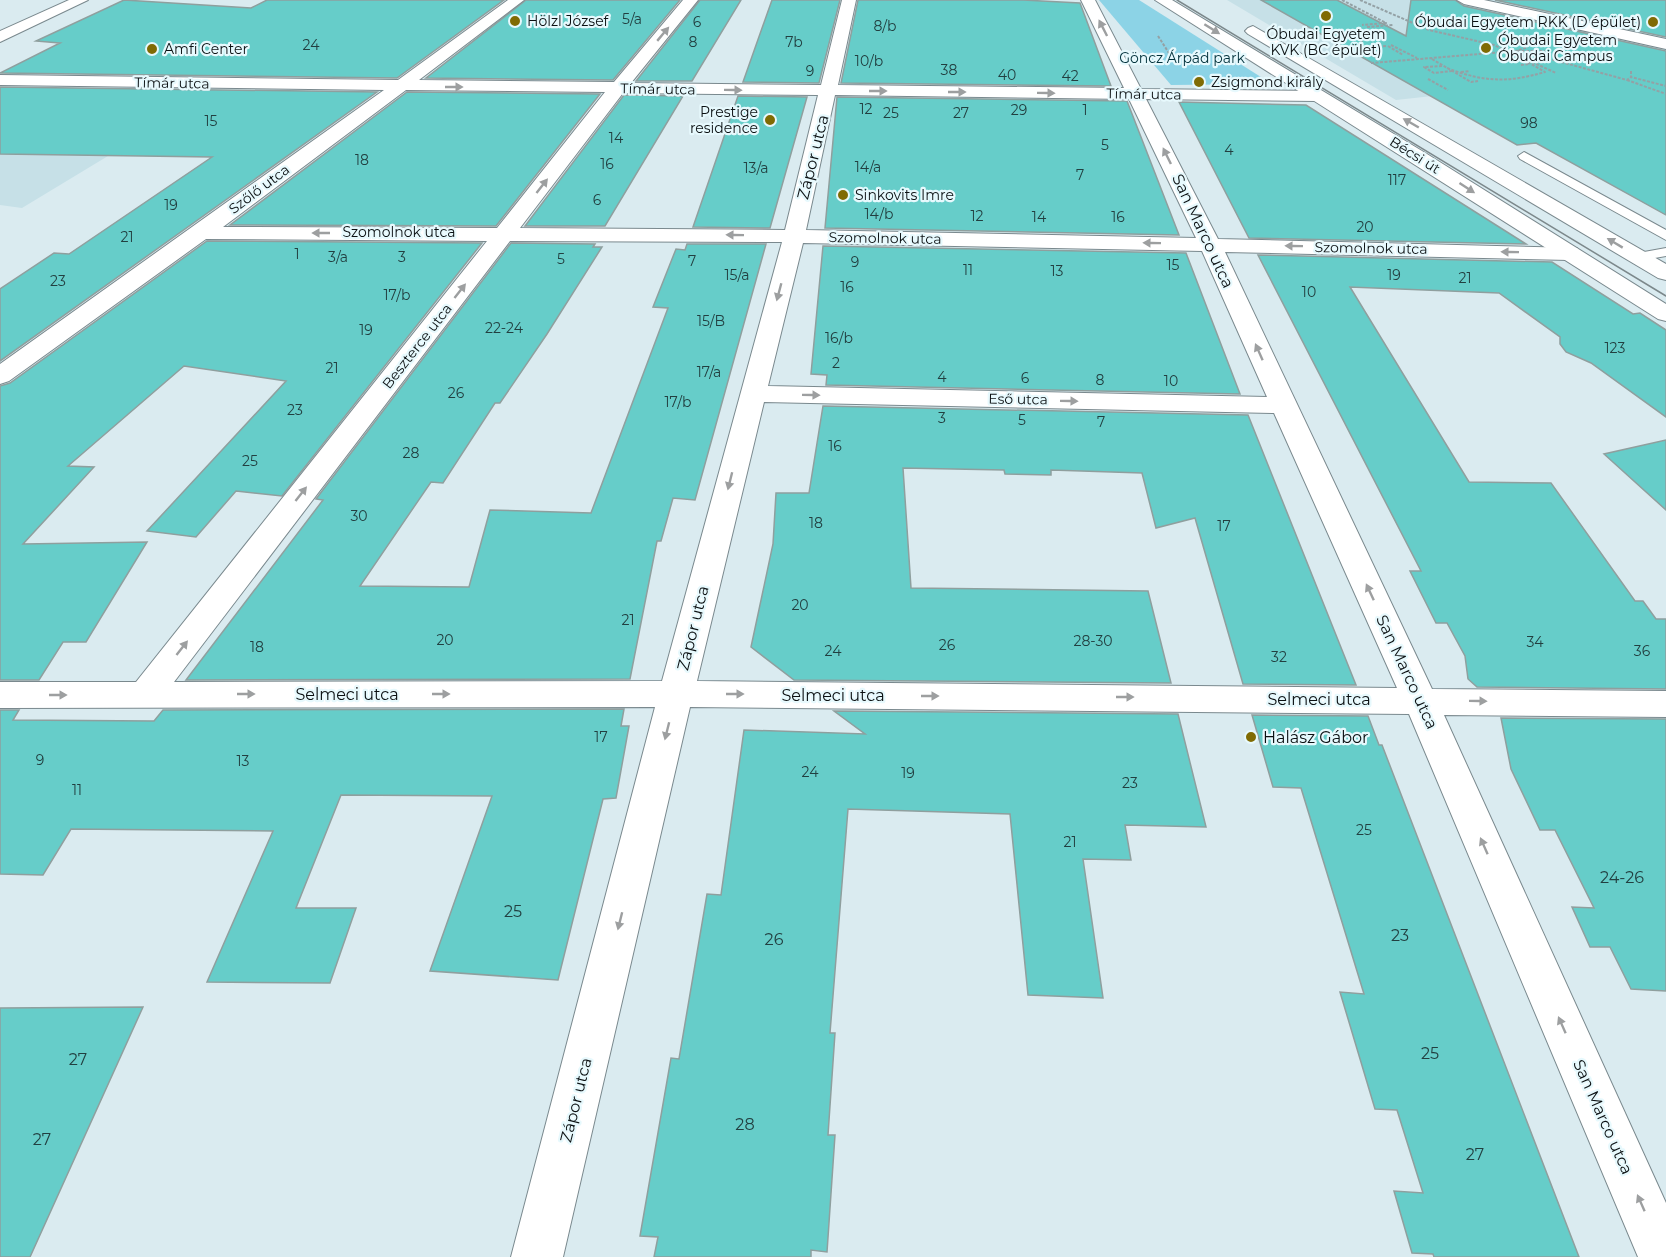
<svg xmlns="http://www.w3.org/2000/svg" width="1666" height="1257" font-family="Montserrat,sans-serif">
<rect width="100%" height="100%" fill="#daebf0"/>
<!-- built -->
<path fill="#c6e0e7" d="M1227 0H1666V124L1460 93 1396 100Z
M180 94 108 156 22 208 0 205V114Z"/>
<!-- green -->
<path fill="#8cd3e6" d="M1099 0H1139L1272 84 1171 85Z"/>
<!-- building -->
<path fill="#66cdc9" stroke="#8f9f9e" stroke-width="1.5" d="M124 0 251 8 267 0H504L397 78 0 73 60 43 36 41Z
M526 0H680L613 80 426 78Z
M700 0H741L692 81H636Z
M772 0H840L819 83 743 82Z
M858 0H1023L1080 3 1111 86 841 83Z
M1261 0H1337L1406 36 1411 0H1455L1464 6 1666 51V215L1536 143 1517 145Z
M1495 0H1666V37Z
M0 87 377 92 0 361V289L54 253 69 254 212 157 0 154Z
M407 92 600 94 496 226 230 225Z
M624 95 683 96 605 226H525Z
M738 96 807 97 770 228 693 227Z
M837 97 1127 101 1179 235 825 228Z
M1179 102 1306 105 1526 244 1249 238Z
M207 241 482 243 282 496 236 491 196 537 147 531 286 381 184 366 68 466 94 467 23 544 147 542 86 642H63L39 680H0V386L10 383Z
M511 243 595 244 593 247H602L547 334 500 403H495L443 483 431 482 360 586 469 587 490 510 591 513 668 308 653 307 676 249 685 250 687 244H766L695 500 673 498 661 541H657L630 679 186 680 323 500 316 499Z
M823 246 1186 253 1240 394 826 385 827 375 811 374Z
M1258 255 1552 262 1633 314 1640 313 1666 330V417L1591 363 1566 352 1560 344V337L1499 293 1350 287 1469 482 1551 483 1635 601H1643L1656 619H1666V689L1477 687 1468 679 1465 656 1447 623H1436L1410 571H1421Z
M823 406 1248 415 1356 685 1243 684 1195 518 1156 528 1142 473 1051 470V475L1005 474 1004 470 903 468 911 588 1148 591 1171 683 794 680 751 647 773 544 776 493H809Z
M1666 440V510L1604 454Z
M624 709 621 726H629L616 798 603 799 558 980 430 971 492 796 341 795 296 908H356L330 983 207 982 273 831 71 829 43 875 0 874V710H19L13 720 154 721 163 710Z
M834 711 1178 714 1206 827 1125 825 1131 860 1083 859 1103 998 1028 995 1010 814 848 809 830 1033H835L828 1135H835L827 1252 811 1250V1257H654L658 1237 640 1236 671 1058 679 1059 707 894 721 895 744 730 865 734Z
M1252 715 1368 716 1379 745H1382L1579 1257H1434L1433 1254 1412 1253 1394 1191 1423 1193 1397 1110 1375 1109 1340 992 1364 994 1301 788 1273 787Z
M1501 718 1666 719V991L1631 989 1610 947H1590L1572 907 1594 908 1555 830H1540L1511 769Z
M143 1007 30 1257H0V1008Z"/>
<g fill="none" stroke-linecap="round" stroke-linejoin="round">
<!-- service casing -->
<g stroke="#7a898e" stroke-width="2">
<path id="service" d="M1524 152 1666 230V240L1520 159 1518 156Z
M1666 248V256L1638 261 1631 257 1633 254Z"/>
</g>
<!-- minor casing -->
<g stroke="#7a898e" stroke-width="2">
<path id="minor" d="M508 0H524L419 80 614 82 683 0H698L631 83 821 85 842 0H856L838 85 1124 88 1081 0H1095L1141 89 1317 91 1326 96 1317 101 1146 99 1218 239 1577 248 1580 253 1577 258 1569 260 1225 252 1432 689 1666 691V717L1444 715 1666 1203V1257H1638L1409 714 690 707 563 1257H511L655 707 0 708V682H136L487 241 206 239 9 381 0 384V364L384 90 0 85V75L398 80ZM406 90 605 92 497 228 223 227ZM623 93 818 95 785 230 520 228ZM835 95 1129 99 1196 238 806 230ZM510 241 782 242 662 681 174 682ZM803 243 1202 251 1267 397 768 386ZM764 402 1274 413 1397 688 697 681Z
M1457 0H1484L1666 39V49L1464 4Z"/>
</g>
<!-- secondary casing -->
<g stroke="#7a898e" stroke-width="2">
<path id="secondary" d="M69 0H88L0 42V31Z
M1155 0H1172L1427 154 1666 304V321L1658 319Z
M1253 26 1666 264V280L1658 278 1248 34 1245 31 1248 28Z"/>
</g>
<!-- path -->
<path stroke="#94a1a5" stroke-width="2" stroke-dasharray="3 1.5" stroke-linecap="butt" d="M1342 0 1386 23 1362 25
M1360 0 1429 30 1494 45 1525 60
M1435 22 1445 25
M1430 24 1448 29
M1367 27 1393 25
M1158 36 1176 64
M1376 36 1384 40
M1356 38 1363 42
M1391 45 1417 58
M1388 46 1403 55
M1517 51H1545
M1377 58 1361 49 1386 46
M1432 59 1471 82 1478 81
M1532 62 1556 73
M1371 63 1516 51 1528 47
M1521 65 1529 64
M1442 66 1424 67 1434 73 1452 71
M1447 68C1483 82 1507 83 1545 72L1524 60H1554L1627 80 1631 77
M1631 71V77L1666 86
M1461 72 1470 71
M1428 79 1448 90
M1627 80 1666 94"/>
<!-- service -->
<use href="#service" fill="#fff" fill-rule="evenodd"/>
<!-- minor -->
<use href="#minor" fill="#fff" fill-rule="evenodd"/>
<!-- secondary -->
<use href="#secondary" fill="#fff" fill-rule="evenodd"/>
<!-- tram -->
<path stroke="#7c888b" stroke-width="1.5" d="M1177 0 1666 296"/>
</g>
<!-- one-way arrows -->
<defs><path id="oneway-solid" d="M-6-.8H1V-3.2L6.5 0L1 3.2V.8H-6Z" transform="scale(1.5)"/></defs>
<g fill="#9d9fa0">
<use href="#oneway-solid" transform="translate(1103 28) rotate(-117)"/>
<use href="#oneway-solid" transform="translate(1212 29) rotate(32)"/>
<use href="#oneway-solid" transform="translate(663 34) rotate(-50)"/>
<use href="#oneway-solid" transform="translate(454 87)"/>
<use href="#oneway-solid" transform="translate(733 90) rotate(1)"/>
<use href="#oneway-solid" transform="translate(878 91)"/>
<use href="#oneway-solid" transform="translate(957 92)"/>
<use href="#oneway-solid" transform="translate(1046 93) rotate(1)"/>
<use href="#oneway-solid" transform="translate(1411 123) rotate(-150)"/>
<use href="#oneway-solid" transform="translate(1167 156) rotate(-116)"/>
<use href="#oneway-solid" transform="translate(542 186) rotate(-52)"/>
<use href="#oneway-solid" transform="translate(1467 188) rotate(33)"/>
<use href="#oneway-solid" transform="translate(321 233) rotate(180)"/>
<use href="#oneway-solid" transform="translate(735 235) rotate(-179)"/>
<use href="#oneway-solid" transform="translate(1152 243) rotate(-179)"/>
<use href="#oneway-solid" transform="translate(1615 243) rotate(-149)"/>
<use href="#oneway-solid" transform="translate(1294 246) rotate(-179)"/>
<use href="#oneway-solid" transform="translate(1510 252) rotate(-179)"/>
<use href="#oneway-solid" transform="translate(460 291) rotate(-52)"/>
<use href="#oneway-solid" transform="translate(779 292) rotate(105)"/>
<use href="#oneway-solid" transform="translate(1259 352) rotate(-114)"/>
<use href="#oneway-solid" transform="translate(811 395) rotate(1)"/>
<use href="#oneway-solid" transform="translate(1069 401) rotate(1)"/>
<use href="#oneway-solid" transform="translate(730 481) rotate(104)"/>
<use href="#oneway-solid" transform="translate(301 494) rotate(-52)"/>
<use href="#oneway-solid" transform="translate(1370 592) rotate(-115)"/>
<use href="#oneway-solid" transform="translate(182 648) rotate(-52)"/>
<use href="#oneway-solid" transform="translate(246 694)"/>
<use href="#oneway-solid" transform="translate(441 694)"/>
<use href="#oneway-solid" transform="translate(735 694)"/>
<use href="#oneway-solid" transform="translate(58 695)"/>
<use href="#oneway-solid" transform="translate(930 696)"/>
<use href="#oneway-solid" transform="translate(1125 697)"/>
<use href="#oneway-solid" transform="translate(1478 701) rotate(1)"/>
<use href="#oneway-solid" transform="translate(667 731) rotate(104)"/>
<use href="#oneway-solid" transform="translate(1484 846) rotate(-114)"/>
<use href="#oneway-solid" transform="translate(620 921) rotate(104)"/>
<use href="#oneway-solid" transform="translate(1562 1025) rotate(-114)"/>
<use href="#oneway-solid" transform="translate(1641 1203) rotate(-114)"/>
</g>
<!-- markers -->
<g fill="#806b04" stroke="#e7f9fd" stroke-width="2">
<circle cx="1326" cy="16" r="6"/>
<circle cx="515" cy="21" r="6"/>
<circle cx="1653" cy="22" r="6"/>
<circle cx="1486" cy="48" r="6"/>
<circle cx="152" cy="49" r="6"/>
<circle cx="1199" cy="82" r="6"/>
<circle cx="770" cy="120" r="6"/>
<circle cx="843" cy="195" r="6"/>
<circle cx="1251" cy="737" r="6"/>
</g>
<g text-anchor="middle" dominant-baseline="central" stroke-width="4.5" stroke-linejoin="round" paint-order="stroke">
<!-- number labels -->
<g font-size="14" fill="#223f40">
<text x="632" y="19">5/a</text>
<text x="697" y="22">6</text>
<text x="885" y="26">8/b</text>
<text x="693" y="42">8</text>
<text x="794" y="42">7b</text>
<text x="311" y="45">24</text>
<text x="869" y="61">10/b</text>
<text x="949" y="70">38</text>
<text x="810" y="71">9</text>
<text x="1007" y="75">40</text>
<text x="1070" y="76">42</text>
<text x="866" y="109">12</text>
<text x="1019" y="110">29</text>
<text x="1085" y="110">1</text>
<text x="891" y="113">25</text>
<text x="961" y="113">27</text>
<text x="211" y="121">15</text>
<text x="1529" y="123">98</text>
<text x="616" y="138">14</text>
<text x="1105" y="145">5</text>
<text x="1229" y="150">4</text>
<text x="362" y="160">18</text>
<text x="607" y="164">16</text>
<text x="868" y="167">14/a</text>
<text x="756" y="168">13/a</text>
<text x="1080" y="175">7</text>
<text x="1397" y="180">117</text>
<text x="597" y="200">6</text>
<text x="171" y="205">19</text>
<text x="879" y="214">14/b</text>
<text x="977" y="216">12</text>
<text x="1039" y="217">14</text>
<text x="1118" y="217">16</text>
<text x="1365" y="227">20</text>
<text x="127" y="237">21</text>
<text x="297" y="254">1</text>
<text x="338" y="257">3/a</text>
<text x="402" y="257">3</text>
<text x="561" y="259">5</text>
<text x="692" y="261">7</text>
<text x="855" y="262">9</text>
<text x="1173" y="265">15</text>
<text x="968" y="270">11</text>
<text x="1057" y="271">13</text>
<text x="737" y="275">15/a</text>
<text x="1394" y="275">19</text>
<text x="1465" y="278">21</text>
<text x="58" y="281">23</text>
<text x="847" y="287">16</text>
<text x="1309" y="292">10</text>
<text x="397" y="295">17/b</text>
<text x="711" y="321">15/B</text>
<text x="504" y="328">22-24</text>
<text x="366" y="330">19</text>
<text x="839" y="338">16/b</text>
<text x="1615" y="348">123</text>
<text x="836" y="363">2</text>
<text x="332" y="368">21</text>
<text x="709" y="372">17/a</text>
<text x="942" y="377">4</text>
<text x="1025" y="378">6</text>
<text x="1100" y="380">8</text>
<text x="1171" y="381">10</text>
<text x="456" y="393">26</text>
<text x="678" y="402">17/b</text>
<text x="295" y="410">23</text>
<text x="942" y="418">3</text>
<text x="1022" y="420">5</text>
<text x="1101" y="422">7</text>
<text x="835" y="446">16</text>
<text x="411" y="453">28</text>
<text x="250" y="461">25</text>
<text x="359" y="516">30</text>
<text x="816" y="523">18</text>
<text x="1224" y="526">17</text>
<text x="800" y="605">20</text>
<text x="628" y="620">21</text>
<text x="445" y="640">20</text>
<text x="1093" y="641">28-30</text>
<text x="1535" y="642">34</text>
<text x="947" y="645">26</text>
<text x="257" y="647">18</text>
<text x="833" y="651">24</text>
<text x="1642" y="651">36</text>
<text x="1279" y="657">32</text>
<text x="601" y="737">17</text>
<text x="40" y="760">9</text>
<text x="243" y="761">13</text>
<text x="810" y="772">24</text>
<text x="908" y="773">19</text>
<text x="1130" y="783">23</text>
<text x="77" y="790">11</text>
<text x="1364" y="830">25</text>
<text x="1070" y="842">21</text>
</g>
<!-- far-poi labels -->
<g font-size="14" fill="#0b1012" stroke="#e7f9fd" text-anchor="start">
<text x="527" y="21">Hölzl József</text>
<text x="1641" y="22" text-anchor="end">Óbudai Egyetem RKK (D épület)</text>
<text x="1326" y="34" text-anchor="middle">Óbudai Egyetem<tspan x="1326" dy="16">KVK (BC épület)</tspan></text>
<text x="1498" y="40">Óbudai Egyetem<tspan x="1498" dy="16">Óbudai Campus</tspan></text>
<text x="164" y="49">Amfi Center</text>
<text x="1211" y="82">Zsigmond király</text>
<text x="758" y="112" text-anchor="end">Prestige<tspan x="758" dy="16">residence</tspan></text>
<text x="855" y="195">Sinkovits Imre</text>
</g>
<!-- far-park labels -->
<g font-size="14" fill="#02313b" stroke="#e7f9fd">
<text x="1182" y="58">Göncz Árpád park</text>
</g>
<!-- far-street labels -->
<g font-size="14" fill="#0b1012" stroke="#e7f9fd">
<text transform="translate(172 83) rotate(1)">Tímár utca</text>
<text transform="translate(658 89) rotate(1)">Tímár utca</text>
<text transform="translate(1144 94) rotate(1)">Tímár utca</text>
<text transform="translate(1415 155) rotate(32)">Bécsi út</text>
<text transform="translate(259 189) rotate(-37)">Szőlő utca</text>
<text x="399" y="232">Szomolnok utca</text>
<text transform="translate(885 238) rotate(1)">Szomolnok utca</text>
<text transform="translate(1371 248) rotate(1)">Szomolnok utca</text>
<text transform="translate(417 346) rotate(-52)">Beszterce utca</text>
<text transform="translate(1018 399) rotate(1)">Eső utca</text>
</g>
<!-- street labels -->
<g font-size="16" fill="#0b1012" stroke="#e7f9fd">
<text transform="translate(813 157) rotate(-76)">Zápor utca</text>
<text transform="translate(1203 231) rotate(65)">San Marco utca</text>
<text transform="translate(693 628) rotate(-76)">Zápor utca</text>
<text transform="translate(1407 672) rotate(65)">San Marco utca</text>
<text x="347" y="694">Selmeci utca</text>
<text x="833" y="695">Selmeci utca</text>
<text x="1319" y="699">Selmeci utca</text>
<text transform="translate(576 1100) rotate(-76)">Zápor utca</text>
<text transform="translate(1603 1117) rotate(66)">San Marco utca</text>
</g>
<!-- poi labels -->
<g font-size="16" fill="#0b1012" stroke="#e7f9fd" text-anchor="start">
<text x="1263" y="737">Halász Gábor</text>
</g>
<!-- near-number labels -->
<g font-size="16" fill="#223f40">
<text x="1622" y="877">24-26</text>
<text x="513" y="911">25</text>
<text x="1400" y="935">23</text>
<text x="774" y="939">26</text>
<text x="1430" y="1053">25</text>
<text x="78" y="1059">27</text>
<text x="745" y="1124">28</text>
<text x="42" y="1139">27</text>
<text x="1475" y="1154">27</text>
</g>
</g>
</svg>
